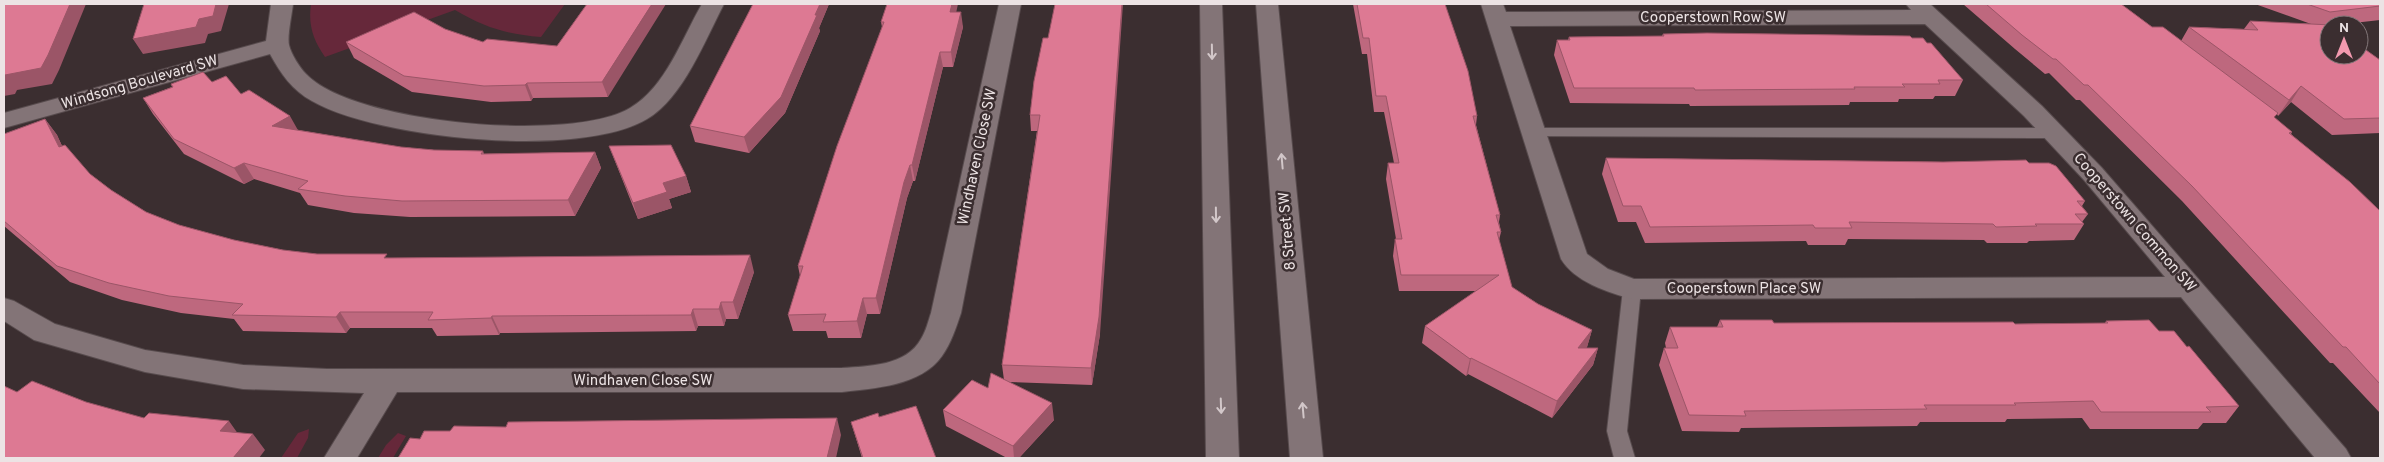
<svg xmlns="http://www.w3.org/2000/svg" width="2384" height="462" font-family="Overpass,sans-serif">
<rect width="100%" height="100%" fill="#3b2e30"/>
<!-- green -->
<path fill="#66283a" d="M311 4H565L541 37C506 34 486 28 455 10L325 57C313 40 308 25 311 4Z
M309 429 308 438 297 458H281L298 433Z
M398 433 406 436 393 458H378L386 445Z"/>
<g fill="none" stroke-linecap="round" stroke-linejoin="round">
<!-- service casing -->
<g stroke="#574b4d" stroke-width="2">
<path id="service" d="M1533 128H2054L2060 130 2062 133 2060 136 2054 138 1527 136 1525 133 1527 130Z
M1632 283 1639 285 1641 289 1627 431 1635 458H1614L1607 431 1623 289 1625 285Z"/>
</g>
<!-- minor casing -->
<g stroke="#574b4d" stroke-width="2">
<path id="minor" d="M271 4H293C292 14 287 36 289 45 291 54 300 68 306 74 353 124 572 143 630 108 666 87 682 38 702 4H724C705 40 683 98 647 119 581 159 378 139 312 101 292 90 281 74 270 54L4 128V113L266 41Z
M999 4H1021L961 313C956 328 951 343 942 356 921 386 875 388 842 392H397L357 458H324L364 393 243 389 145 372 34 340 4 321V298L14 301 55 324 145 350 243 365 327 369 842 368C869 366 906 366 921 339 926 331 928 322 931 313Z
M1481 4H1503L1506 12 1911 10 1906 4H1930L2042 106 2102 168 2346 449 2351 458H2315L2181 297 1632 299C1607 292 1575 282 1561 259ZM1925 24 2024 116 2084 180 2165 277 1634 279 1608 269 1587 254 1510 26Z"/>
</g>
<!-- secondary casing -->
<g stroke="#574b4d" stroke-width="2">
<path id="secondary" d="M1200 4H1222L1239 458H1206Z
M1256 4H1278L1323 458H1290Z"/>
</g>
<!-- service -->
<use href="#service" fill="#837477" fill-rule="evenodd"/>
<!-- minor -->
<use href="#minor" fill="#837477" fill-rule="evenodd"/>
<!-- secondary -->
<use href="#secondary" fill="#837477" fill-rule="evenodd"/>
</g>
<!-- wall -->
<path fill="#be687e" d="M587 4 608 97 533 98 531 101 491 102 412 92 354 58 346 42H483L557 46Z
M753 4H829L819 28 820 31 785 113 749 153 695 142 690 126Z
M1353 4H1445L1477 116 1476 125 1500 215 1499 222 1501 232 1499 240 1512 287 1538 304 1592 330 1587 347 1586 348H1598L1593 365 1552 418 1468 374 1466 376 1422 343 1425 326 1476 291H1399L1393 256 1395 239H1396L1386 179 1388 163H1394L1384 112H1374L1367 54H1362Z
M1963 4H2121L2152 27 2181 41 2189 27 2244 29 2250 21 2311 24 2255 4H2380V20L2336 25H2329L2380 60V133L2332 135 2291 102 2278 116 2277 114 2274 118 2292 132 2291 134 2380 211V413L2333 363H2330L2182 201 2080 100H2076L2049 73 2045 74 2015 49Z
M956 12 963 27 953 67H943L915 181H913L907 198 880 314H867L861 338H828L826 331H793L788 315 800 276 798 266 882 27 881 22Z
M1663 34 1912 38 1927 43 1963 80 1955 96H1935L1933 99H1899L1898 102H1850L1849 105 1690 106 1689 104 1570 103 1554 55 1557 40H1568L1569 37 1662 36Z
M1034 81 1100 334 1092 385 1008 382 1054 420 1019 458H1007L946 426 943 410 1004 380 1002 365 1037 131H1031L1030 115Z
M212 82 241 94 298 130 401 147 434 150 483 151 484 154 595 152 601 168 575 216 410 217 354 213 308 205 300 193 254 179 244 184 184 154 153 114 143 98 172 87 171 84Z
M45 119 57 135 62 146 90 174 111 190 146 212 179 225 234 240 283 250 317 254 390 258 754 272 738 319H726L724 326H698L696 331 500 333 499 335 437 336 432 328H350L346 333 243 331 234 319 181 313 122 300 70 282 4 226V134Z
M609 146 686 176 691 192 669 199 672 208 638 219Z
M1606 158 2029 163 2085 201 2082 206 2088 214 2082 222 2084 224 2074 240 2029 241 2027 243H1987L1984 240 1848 239 1845 245H1808L1806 241 1645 243 1636 222H1618L1602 174Z
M1720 320 1774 323 2015 324 2105 323 2106 321 2159 331 2239 406 2226 423H2203L2198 429H2090L2082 418 2007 419 2005 422H1920L1917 426 1741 428 1739 432 1682 431 1659 365 1664 348H1666L1665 343 1670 327H1717Z
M879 417 936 458H862L851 422Z"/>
<!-- shaded-wall -->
<path fill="#9b5567" d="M70 4H86L59 70 52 84 17 90 15 94 4 96V78L5 75Z
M216 4H229L221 31 208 34 205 43 143 54 133 39 199 19Z
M652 4H666L608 97 602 82Z
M820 4H829L819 28 820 31 785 113 749 153 744 137 815 15Z
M952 4H958L953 27 950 12Z
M1122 4H1123L1100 334 1092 385 1091 368Z
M961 12 963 27 953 67 951 52Z
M940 52 943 67 915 181 912 165Z
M527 83 533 98 531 101 525 85Z
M2301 86 2291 102 2278 116 2289 100Z
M290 116 299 132 272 126Z
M45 119 57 135 70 163 59 147Z
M595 152 601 168 575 216 568 200Z
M244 163 254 179 244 184 234 168Z
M910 165 913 181 907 198 880 314 876 298 904 182Z
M686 176 691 192 669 199 672 208 638 219 633 203 663 183Z
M750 255 754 272 738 319 733 302Z
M863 298 867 314 861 338 857 321Z
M721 302 726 319 724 326 719 309Z
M693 309 698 326 696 331 691 315Z
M340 312 350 328 346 333 336 317Z
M492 316 500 333 499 335 491 318Z
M1592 330 1587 347 1573 365 1578 348Z
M1598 348 1593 365 1552 418 1557 401Z
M1471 358 1468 374 1466 376 1470 359Z
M1052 403 1054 420 1019 458H1014L1013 446Z
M837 418 841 435 836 458H827Z
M229 421 241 438 220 431Z
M253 434 265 450 259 458H233Z"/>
<!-- building -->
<path fill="#dd7993" stroke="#9b5567" d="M4 4H70L48 55 41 68 5 75 4 78Z
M144 4H216L213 16 199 19 196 27 133 39Z
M587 4H652L602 82 527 83 525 85 484 86 404 76 346 42 414 12 445 29 483 42 487 39 557 46Z
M753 4H820L815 15H817L781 97 744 137 690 126Z
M887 4H952L950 12H961L951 52H940L912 165H910L904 182 876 298H863L857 321 823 322 826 314 788 315 803 266H798L837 146 884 22H881Z
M1055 4H1122L1099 317 1091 368 1002 365 1040 115H1030L1034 81 1043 38H1048Z
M1357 4H1445L1468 71 1477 116H1473L1500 215H1496L1501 232H1497L1512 287 1538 304 1592 330 1578 348H1598L1557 401 1471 358 1470 359 1425 326 1499 275H1401L1395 239H1402L1388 163H1399L1386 96H1376L1369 38H1363Z
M1986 4H2121L2152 27H2163L2278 113 2274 117 2292 132 2289 133 2350 182 2380 211V384L2346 347H2343L2192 186 2088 85H2084L2056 59H2053L2022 35Z
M2307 4H2380V6L2330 12Z
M2250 21 2331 25H2329V55H2359V45L2380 60V118L2344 119 2301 86 2289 100 2189 27 2258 30Z
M1707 33 1910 36 1912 38H1923L1927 43H1931L1963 80H1938L1940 84H1902L1905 87H1854L1855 89 1695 90 1694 88H1574L1557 40H1570L1569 37 1664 36 1663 34Z
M203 72 212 82 226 76 241 94 249 90 290 116 272 126 401 147 434 150 483 151 481 154 595 152 568 200 402 201 345 196 298 189 308 181 244 163 234 168 174 139 143 98 173 87 171 84Z
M45 119 59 147 65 145 90 174 111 190 146 212 179 225 234 240 283 250 317 254H387L384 258 750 255 733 302H721L719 309H693L691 315 492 316 491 318 428 320 433 312H340L336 317 232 315 243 304 169 296 109 283 57 266 4 221V134Z
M671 145 686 176 663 183 667 192 633 203 609 146Z
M1606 158 1943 162 2026 160 2029 163H2049L2056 166 2085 201H2077L2088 214H2075L2084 224H2035L2037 226 1996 227 1993 224 1849 222 1852 228H1815L1813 225 1650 227 1641 206H1623Z
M1720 320H1772L1774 323 2013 322 2015 324 2108 323 2106 321 2149 320 2159 331H2174L2187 347 2189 346 2239 406 2206 407 2211 412H2101L2093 401 2014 403 2016 405H1924L1927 409 1744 411 1746 416 1689 415 1664 348H1678L1670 327H1723Z
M991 373 1052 403 1013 446 943 410 972 380 988 388Z
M32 381 86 402 144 418 149 413 229 421 220 431 253 434 233 458H4V386L17 392Z
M916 406 936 458H863L851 422 878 413 879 417Z
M837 418 827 458H398L410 438 420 439 424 431H450L454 426 506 427 508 422Z"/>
<!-- one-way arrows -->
<defs><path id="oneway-shaft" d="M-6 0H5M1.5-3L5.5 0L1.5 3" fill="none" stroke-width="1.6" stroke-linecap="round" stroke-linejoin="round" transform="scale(1.25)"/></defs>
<g stroke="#d2c7c9">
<use href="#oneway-shaft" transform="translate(1212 52) rotate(89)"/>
<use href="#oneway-shaft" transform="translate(1282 161) rotate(-95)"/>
<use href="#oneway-shaft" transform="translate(1216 215) rotate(89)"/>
<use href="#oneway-shaft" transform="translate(1221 406) rotate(88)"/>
<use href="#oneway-shaft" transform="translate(1303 410) rotate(-95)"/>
</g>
<g text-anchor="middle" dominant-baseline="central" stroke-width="5" stroke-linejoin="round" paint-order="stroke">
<!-- street labels -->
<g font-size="15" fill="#ece3e4" stroke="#3b2e30">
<text x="1713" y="18">Cooperstown Row SW</text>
<text transform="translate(140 83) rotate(-16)">Windsong Boulevard SW</text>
<text transform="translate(978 157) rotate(-78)">Windhaven Close SW</text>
<text transform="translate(2134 223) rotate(49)">Cooperstown Common SW</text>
<text transform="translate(1288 231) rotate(-95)">8 Street SW</text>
<text x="1744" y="289">Cooperstown Place SW</text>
<text x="643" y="381">Windhaven Close SW</text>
</g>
</g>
<!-- border -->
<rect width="2384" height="462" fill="none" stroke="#ece3e4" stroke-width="10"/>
<!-- north arrow -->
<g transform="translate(2344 40)"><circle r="24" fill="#3b2e30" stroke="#827678"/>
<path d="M0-4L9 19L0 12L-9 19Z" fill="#f29aaf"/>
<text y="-8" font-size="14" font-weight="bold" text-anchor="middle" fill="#ece3e4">N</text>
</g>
</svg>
